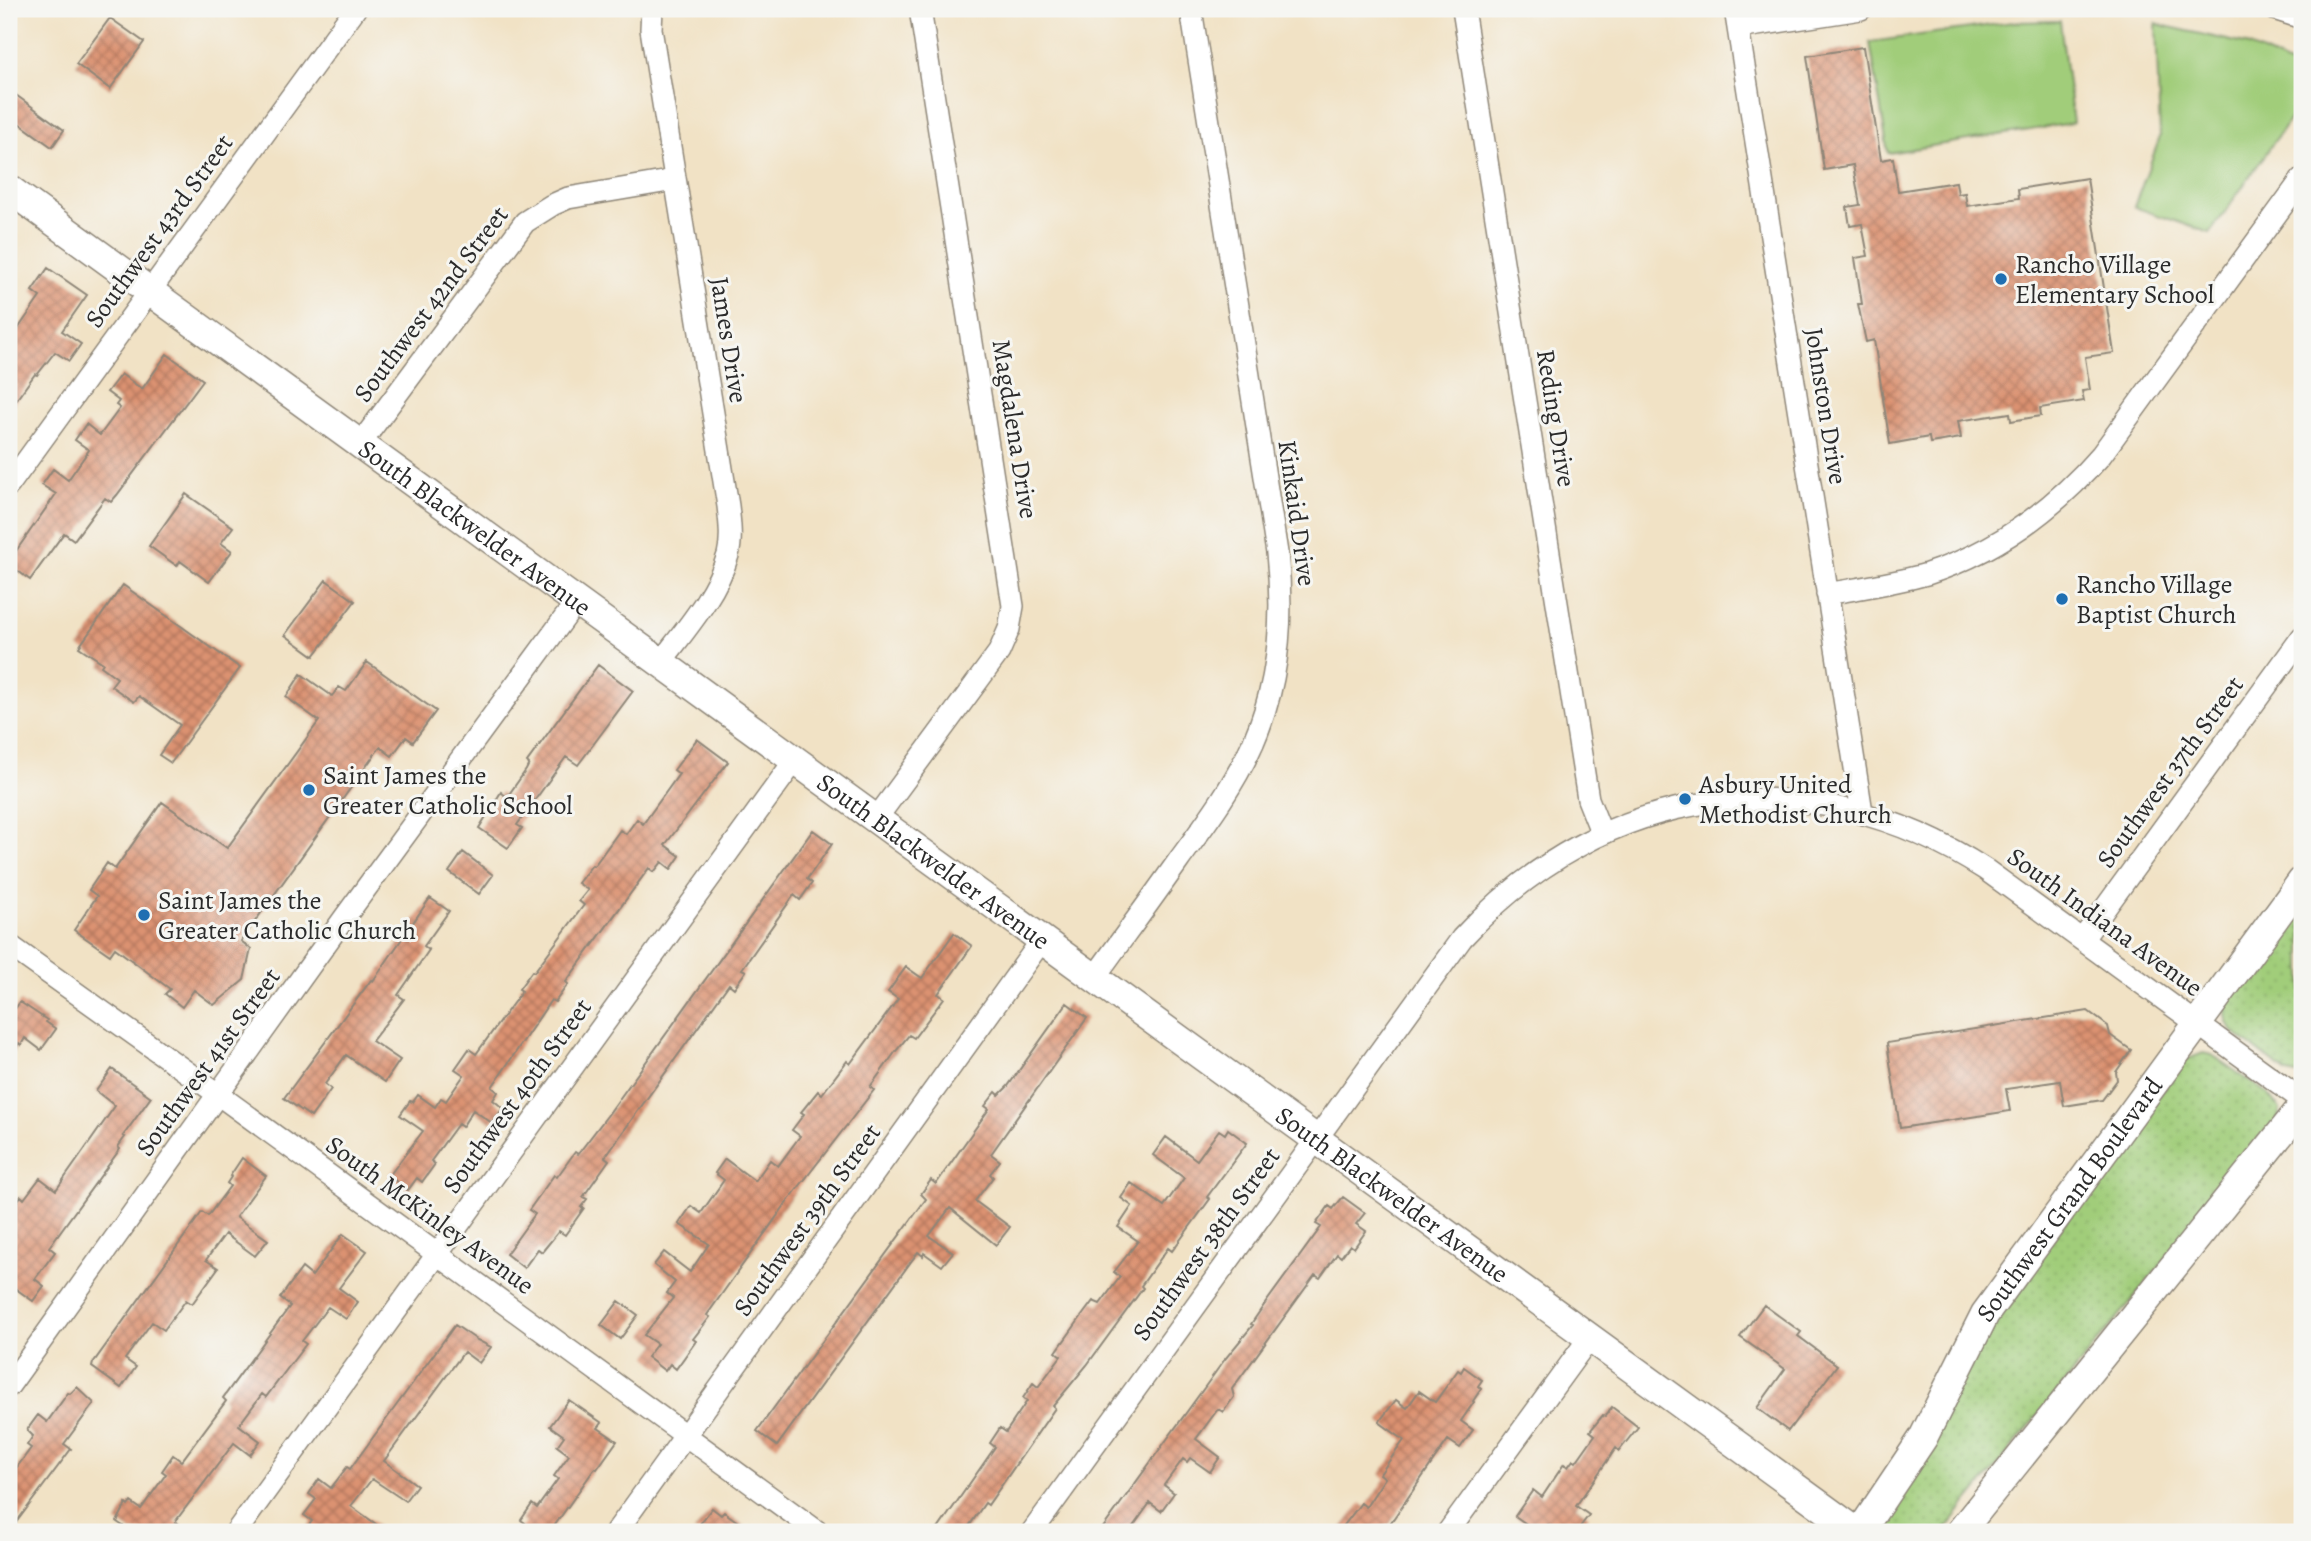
<svg xmlns="http://www.w3.org/2000/svg" width="2311" height="1541" font-family="Alegreya,serif">
<defs>
<pattern id="grass-dots" width="8" height="8" patternUnits="userSpaceOnUse" patternTransform="scale(1.75)"><rect width="8" height="8" fill="#a1cd7a"/><path d="M2 2h.1M6 6h.1" fill="none" stroke="#8bb06a" stroke-width="1.8" stroke-linecap="round"/></pattern>
<pattern id="building-cross-hatch" width="8" height="8" patternUnits="userSpaceOnUse" patternTransform="scale(1.75)"><rect width="8" height="8" fill="#db9271"/><path d="M0 0l8 8M0 8l8-8" fill="none" stroke="#b2775d"/></pattern>
</defs>
<rect width="100%" height="100%" fill="#f6f6f2"/>
<filter id="ink" filterUnits="userSpaceOnUse"><feTurbulence type="fractalNoise" baseFrequency=".0143" numOctaves="2"/><feDisplacementMap in="SourceGraphic" scale="14" xChannelSelector="R" yChannelSelector="G"/><feConvolveMatrix kernelMatrix="1 2 1 2 8 2 1 2 1" color-interpolation-filters="sRGB"/></filter>
<filter id="wash" filterUnits="userSpaceOnUse"><feTurbulence type="fractalNoise" baseFrequency=".00686" numOctaves="4" result="noise"/><feDisplacementMap in="SourceGraphic" scale="28" xChannelSelector="R" yChannelSelector="G"/><feGaussianBlur stdDeviation="1.57" result="paint"/><feColorMatrix in="noise" values="0 0 0 0 0 0 0 0 0 0 0 0 0 0 0 0 0 1.4 0 .05"/><feComposite in="paint" operator="in"/></filter>
<g filter="url(#wash)">
<rect width="100%" height="100%" fill="#f1e2c5"/>
<!-- grass -->
<path fill="url(#grass-dots)" stroke="#667c52" stroke-width="2" d="M2302 897V1076L2287 1073 2233 1032 2227 1022 2225 1008Z
M2203 1053 2212 1055 2268 1094 2280 1109 2278 1121 1943 1532H1884V1513L1997 1314 2185 1060Z"/>
<!-- green -->
<path fill="#a1cd7a" stroke="#667c52" stroke-width="2" d="M2060 21 2073 123 1888 153 1870 42 2013 22Z
M2156 24 2245 44 2302 70V102L2210 233 2134 207 2160 137Z"/>
<g id="blocks">
<!-- building -->
<path fill="url(#building-cross-hatch)" d="M110 18 144 42 110 89 76 64Z
M1863 47 1881 160 1893 158 1898 191 1956 182 1958 194 1965 193 1967 206 2019 198 2018 189 2087 178 2114 353 2085 357 2090 390 2082 391 2084 401 2040 408 2041 416 2011 421 2010 413 1958 421 1961 438 1930 443 1929 437 1890 444 1874 340 1866 342 1858 304H1862L1855 258 1868 256 1862 224 1850 226 1847 207 1860 205 1853 165 1824 170 1807 56Z
M9 90 64 130 52 147 9 116Z
M48 268 87 295 62 331 81 344 69 361 55 352 37 375 35 374 9 410V342L40 297 32 291Z
M167 354 203 380 117 495 111 502 105 498 74 540 64 533 30 580 9 564V561L56 494 42 485 53 469 68 480 89 450 75 440 86 424 100 435 120 408 116 405 119 401 107 392 121 374 142 389Z
M186 494 233 527 221 543 232 551 209 582 180 561 177 566 149 546Z
M326 580 355 601 314 656 285 635Z
M123 585 240 668 171 763 159 755 180 725 139 696 134 702 111 686 117 678 101 666 103 663 79 647Z
M367 662 436 711 413 742 406 737 392 756 380 747 241 941 251 949 244 980 214 1005 194 990 182 1007 165 994 170 989 115 948 110 955 74 930 97 896 89 890 107 863 115 869 162 802 227 848 319 721 286 697 301 674 332 696 339 687 346 691Z
M598 665 633 691 578 765 566 757 517 825 522 828 508 848 479 828 501 792 507 797 526 770 529 764 527 762Z
M697 739 728 762 665 845 680 856 671 869 662 862 654 872 649 868 566 982 568 984 555 1002 551 1000 492 1087 498 1092 493 1100 503 1108 492 1123 473 1110 462 1127 458 1124 431 1161 435 1164 422 1182 417 1178 408 1190 389 1176 423 1131 400 1115 410 1101 413 1102 418 1095 435 1107 441 1098 446 1101 464 1075 455 1069 469 1049 476 1054 522 991 519 989 532 971 534 972 584 905 579 901 588 890 578 883 592 865 594 866 620 830 626 834 637 819 643 824 679 774 674 770Z
M813 830 832 844 807 879 812 883 800 900 794 895 742 969 746 971 734 988 729 984 605 1157 609 1160 583 1197 587 1199 581 1207 584 1208 565 1235 559 1231 542 1252 538 1249 524 1268 506 1254 535 1214 529 1210 554 1175 557 1177 575 1152 578 1154 607 1116Z
M463 852 493 875 479 894 449 872Z
M430 898 449 911 424 946 429 950 398 995 404 999 372 1041 400 1060 385 1082 346 1055 325 1084 331 1089 311 1117 284 1098 371 980 373 981Z
M954 933 972 946 938 994 944 998 914 1038 909 1035 896 1051 870 1087 874 1090 785 1205 714 1305 707 1315 710 1317 693 1339 696 1341 676 1369 670 1364 665 1371 647 1357 657 1344 644 1335 673 1298 667 1293 675 1282 654 1265 664 1252 690 1272 709 1244 679 1224 691 1206 701 1213 724 1180 715 1173 725 1159 755 1181 770 1160 778 1166 800 1136 792 1130 804 1114 801 1112 818 1091 822 1094 847 1061 850 1064 898 999 888 992 906 967 922 978Z
M20 1002 47 1020 46 1022 56 1029 41 1050 25 1038 21 1045 19 1043 9 1057V1017Z
M1067 1003 1087 1018 991 1154 1000 1161 990 1174 993 1177 975 1201 1010 1227 996 1245 950 1208 929 1236 953 1252 942 1266 924 1253 923 1256 918 1252 777 1446 757 1431 926 1199 921 1194 931 1180 936 1184 989 1109 985 1106 996 1092 999 1095 1008 1086Z
M2088 1011 2108 1026 2110 1035 2131 1050 2116 1072 2117 1080 2102 1100 2064 1106 2060 1081 2006 1089 2010 1111 1900 1128 1887 1043Z
M112 1069 151 1097 123 1136 125 1137 118 1147 120 1149 49 1247 55 1252 35 1279 44 1286 33 1301 9 1284V1212L21 1196 24 1199 40 1178 56 1190 78 1159 115 1106 96 1091Z
M1228 1129 1247 1143 1207 1197 1210 1199 1172 1251 1168 1248 1141 1286 1143 1288 1087 1365 1053 1406 1055 1408 988 1505 985 1503 965 1532H936L995 1447 990 1443 1000 1428 1006 1432 1027 1401 1023 1398 1033 1383 1038 1387 1061 1356 1056 1352 1084 1313 1093 1301 1100 1304 1120 1277 1114 1272 1138 1241 1118 1227 1132 1206 1121 1198 1131 1183 1164 1206 1184 1178 1153 1155 1166 1137 1197 1160 1219 1130 1225 1134Z
M242 1158 266 1176 236 1217 268 1240 255 1256 225 1234 206 1260 218 1268 192 1304 186 1300 164 1330 152 1322 125 1359 136 1367 121 1388 92 1367 93 1363 202 1212 208 1216 230 1186 227 1183 231 1177 230 1176Z
M1343 1197 1365 1213 1356 1224 1366 1231 1354 1248 1350 1245 1341 1257 1337 1254 1320 1278 1315 1275 1232 1389 1234 1397 1223 1412 1218 1409 1196 1439 1220 1457 1210 1472 1190 1458 1187 1462 1183 1459 1164 1485 1174 1493 1161 1511 1150 1503 1129 1532H1100L1225 1359 1253 1325 1251 1324 1262 1308 1321 1227 1316 1224 1329 1206 1333 1209Z
M343 1234 367 1251 339 1288 358 1302 346 1319 328 1307 302 1341 306 1344 293 1361 266 1397 262 1394 239 1425 260 1441 250 1455 234 1443 175 1522 190 1532H132L117 1522 126 1504 128 1506 131 1502 141 1509 166 1474 162 1471 173 1455 181 1461 183 1459 226 1401 223 1398 290 1306 280 1298 302 1268 312 1276Z
M619 1301 638 1315 620 1339 601 1325Z
M1764 1305 1801 1332 1798 1336 1837 1365 1788 1431 1757 1408 1785 1369 1740 1337Z
M455 1325 477 1340 491 1347 479 1363 464 1352 384 1461 417 1485 405 1501 372 1479 351 1506 387 1532H304L312 1521 304 1515 316 1499 309 1494 319 1479 331 1488 347 1467 350 1469Z
M1464 1367 1482 1380 1478 1386 1481 1389 1473 1401 1474 1402 1461 1421 1473 1430 1460 1448 1448 1440 1389 1525 1387 1524 1381 1532H1339L1361 1503 1366 1507 1385 1478 1380 1474 1404 1440 1379 1422 1396 1400 1407 1408 1419 1391 1435 1402 1458 1370 1461 1372Z
M77 1387 94 1403 64 1444 71 1449 9 1532V1478L31 1448 27 1445 33 1436 27 1430 38 1415 47 1422 68 1393 70 1394Z
M569 1400 602 1423 598 1428 617 1441 597 1469 595 1468 550 1532H518L525 1523 521 1520 532 1504 537 1508 558 1479 554 1476 569 1455 557 1446 564 1436 550 1426Z
M1612 1407 1638 1427 1619 1451 1616 1448 1576 1506 1589 1515 1576 1532H1558L1548 1525 1543 1532H1538L1515 1516 1533 1490 1542 1497 1564 1464 1568 1467 1573 1460 1576 1462 1595 1435 1590 1431 1603 1415 1605 1416Z
M712 1508 721 1515 724 1512 752 1532H694Z"/>
</g>
</g>
<g filter="url(#ink)">
<use href="#blocks" fill-opacity="0" stroke="#8e8678" stroke-width="2"/>
<g fill="none" stroke-linecap="round" stroke-linejoin="round">
<!-- street casing -->
<g stroke="#8e8678" stroke-width="24">
<path id="street" d="M652 9 651 29 728 506C730 523 732 540 728 555 716 595 685 630 661 662
M1463 9 1588 799 1602 834
M1735 9 1862 812
M2274 9 2302 18
M1738 28 1861 9
M360 444 525 222 552 205 568 198 675 180
M9 485 355 9
M1827 594C1860 588 1895 583 1927 574 1995 552 2054 509 2101 455L2302 179
M876 819 999 652 1009 629 1013 606 920 9
M2082 940 2302 637
M9 945 219 1095 818 1532
M1094 978C1122 939 1151 900 1179 860 1206 823 1234 786 1253 743 1279 683 1284 617 1277 553L1191 9
M9 1386 345 917 577 601
M236 1532 795 760
M616 1532 1042 940
M1032 1532 1462 938C1606 782 1808 755 1986 870L2302 1100
M1448 1532 1590 1337"/>
</g>
<!-- secondary casing -->
<g stroke="#8e8678" stroke-width="31">
<g id="secondary">
<path id="s1" d="M9 189 1857 1532"/>
<path id="s2" d="M1860 1532 1923 1438 1985 1314 2302 881"/>
<path d="M1960 1532 2302 1107"/>
</g>
</g>
<!-- street -->
<use href="#street" stroke="#fff" stroke-width="21"/>
<!-- secondary -->
<use href="#secondary" stroke="#fff" stroke-width="28"/>
</g>
</g>
<!-- markers -->
<g fill="#1f6fb2" stroke="#f6f6f2" stroke-width="2.5">
<circle cx="2001" cy="279" r="7"/>
<circle cx="2062" cy="599" r="7"/>
<circle cx="309" cy="790" r="7"/>
<circle cx="1685" cy="799" r="7"/>
<circle cx="144" cy="915" r="7"/>
</g>
<g text-anchor="middle" dominant-baseline="central" stroke-width="6" stroke-linejoin="round" paint-order="stroke">
<!-- street labels -->
<g font-size="26" fill="#2b2b2b" stroke="#f6f6f2">
<text transform="translate(159 231) rotate(-54)">Southwest 43rd Street</text>
<text transform="translate(431 304) rotate(-53)">Southwest 42nd Street</text>
<text transform="translate(729 340) rotate(81)">James Drive</text>
<text transform="translate(1826 406) rotate(81)">Johnston Drive</text>
<text transform="translate(1556 418) rotate(81)">Reding Drive</text>
<text transform="translate(1015 429) rotate(81)">Magdalena Drive</text>
<text transform="translate(1297 513) rotate(82)">Kinkaid Drive</text>
<text stroke="none"><textPath href="#s1" startOffset="576">South Blackwelder Avenue</textPath></text>
<text transform="translate(2170 772) rotate(-54)">Southwest 37th Street</text>
<text stroke="none"><textPath href="#s1" startOffset="1143">South Blackwelder Avenue</textPath></text>
<text transform="translate(2105 922) rotate(36)">South Indiana Avenue</text>
<text transform="translate(208 1062) rotate(-54)">Southwest 41st Street</text>
<text transform="translate(517 1096) rotate(-54)">Southwest 40th Street</text>
<text stroke="none"><textPath href="#s1" startOffset="1710">South Blackwelder Avenue</textPath></text>
<text stroke="none"><textPath href="#s2" startOffset="394">Southwest Grand Boulevard</textPath></text>
<text transform="translate(430 1215) rotate(36)">South McKinley Avenue</text>
<text transform="translate(807 1220) rotate(-54)">Southwest 39th Street</text>
<text transform="translate(1206 1244) rotate(-54)">Southwest 38th Street</text>
</g>
<!-- poi labels -->
<g font-size="26" fill="#2b2b2b" stroke="#f6f6f2" text-anchor="start">
<text x="2015" y="264">Rancho Village<tspan x="2015" dy="30">Elementary School</tspan></text>
<text x="2076" y="584">Rancho Village<tspan x="2076" dy="30">Baptist Church</tspan></text>
<text x="323" y="775">Saint James the<tspan x="323" dy="30">Greater Catholic School</tspan></text>
<text x="1699" y="784">Asbury United<tspan x="1699" dy="30">Methodist Church</tspan></text>
<text x="158" y="900">Saint James the<tspan x="158" dy="30">Greater Catholic Church</tspan></text>
</g>
</g>
<!-- margin -->
<rect width="2311" height="1541" fill="none" stroke="#f6f6f2" stroke-width="35"/>
</svg>
